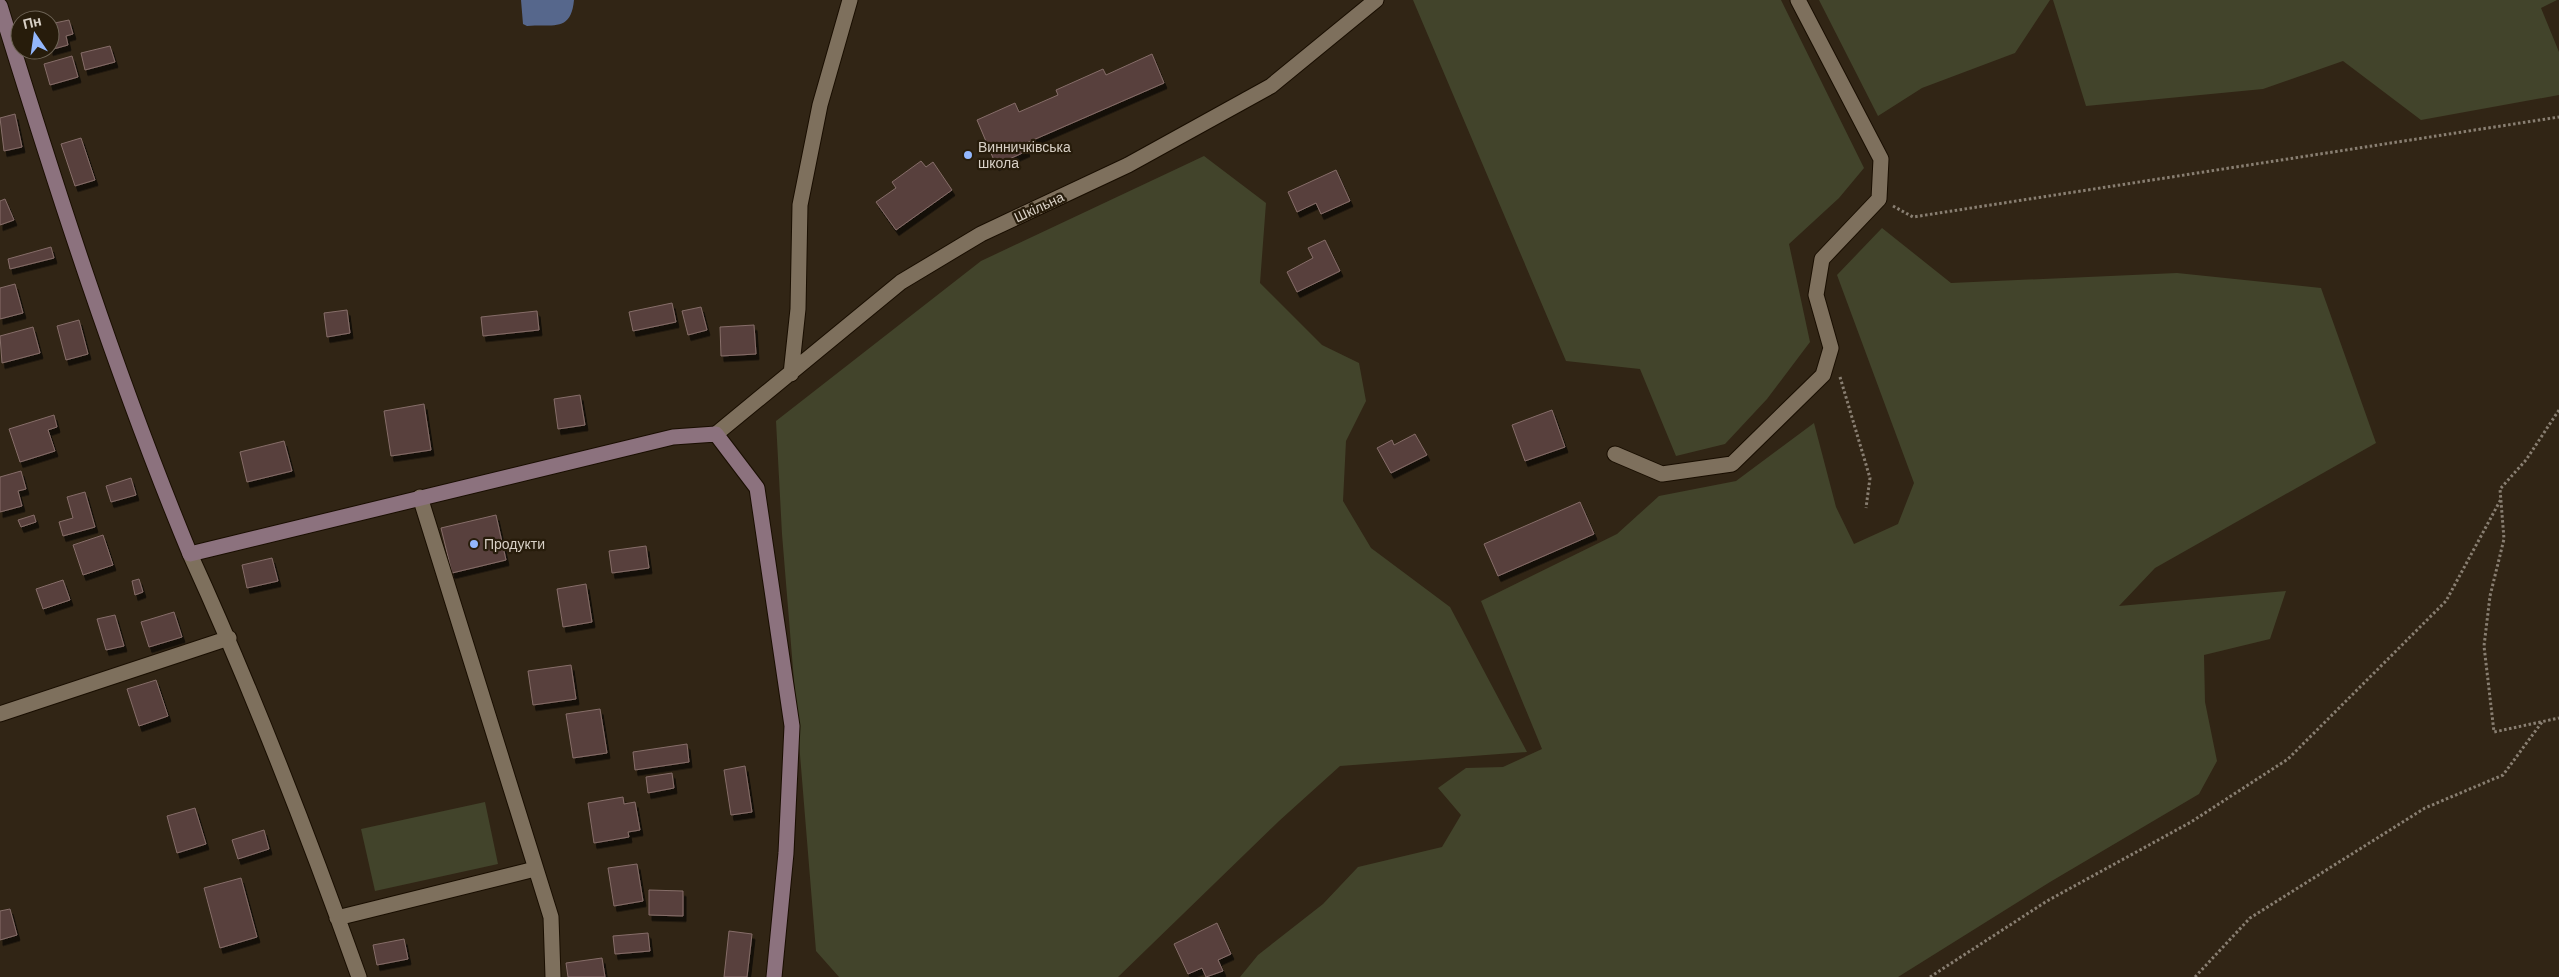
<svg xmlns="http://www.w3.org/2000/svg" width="2559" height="977" font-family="Arial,sans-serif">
<defs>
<filter id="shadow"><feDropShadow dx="3" dy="5.5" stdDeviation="0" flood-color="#0009"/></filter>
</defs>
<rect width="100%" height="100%" fill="#312515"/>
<!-- green -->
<path fill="#42442b" d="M1413 0H1781L1864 168 1839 198 1789 244 1810 342 1767 399 1725 444 1676 456 1640 369 1566 361Z
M1819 0H2050L2015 53 1922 88 1878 116Z
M2053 0H2557L2541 8 2559 52V95L2421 120 2343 61 2263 89 2086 106Z
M1204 156 1266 203 1260 283 1322 345 1359 363 1366 401 1346 441 1343 501 1371 548 1450 607 1527 752 1340 766 1279 821 1118 977H839L816 951 782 534 776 421 981 261Z
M1882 228 1951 283 2177 273 2321 288 2376 443 2155 568 2119 606 2286 591 2270 639 2204 655 2205 702 2217 761 2199 794 2050 882 1898 977H1240L1258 955 1323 904 1358 867 1442 847 1461 815 1438 788 1466 768 1503 767 1542 749 1481 601 1617 534 1659 496 1736 481 1814 423 1836 507 1854 544 1898 524 1914 483 1837 275Z
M485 802 498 864 375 891 361 829Z"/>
<!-- water -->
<path fill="#56678c" d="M521 0H574C571 32 554 24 527 26L523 24Z"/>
<!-- building -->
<path fill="#58413d" stroke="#866d69" filter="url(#shadow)" d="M69 20 73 34 66 36 68 45 50 50V24Z
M110 46 115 62 85 70 81 53Z
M1152 54 1164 83 1024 144 1027 151 996 165 977 120 1015 103 1019 112 1058 95 1056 90 1103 69 1106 75Z
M72 56 78 77 50 85 44 64Z
M15 114 22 147 4 151 0 118Z
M81 138 95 180 75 186 61 144Z
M921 161 926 167 933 162 952 190 896 230 876 202 896 188 892 182Z
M1336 170 1350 201 1321 214 1316 203 1297 212 1288 192Z
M5 199 14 220 0 225V201Z
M1325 240 1340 271 1297 292 1287 272 1313 258 1308 248Z
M51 247 54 258 10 269 8 259Z
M15 284 23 313 0 319V288Z
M672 303 676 322 633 331 629 312Z
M701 307 707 330 688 335 682 311Z
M347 310 350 333 327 337 324 313Z
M537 311 539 330 483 336 481 317Z
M79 320 88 354 66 360 57 326Z
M754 325 756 354 721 356 720 327Z
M33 327 40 353 2 363 0 336Z
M580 395 585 425 558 429 554 399Z
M424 404 431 450 391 456 384 411Z
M1552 410 1565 447 1525 461 1512 425Z
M54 415 57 427 48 430 55 451 20 462 9 429Z
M1415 434 1427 455 1391 473 1377 448 1392 440 1394 445Z
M284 441 292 471 247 482 240 452Z
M21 471 26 489 18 491 22 506 0 512V477Z
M131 478 136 495 111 502 106 486Z
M85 492 95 527 63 536 59 522 73 518 67 497Z
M1580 502 1594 534 1498 576 1484 544Z
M34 515 36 522 21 527 18 520Z
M496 515 506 560 452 573 441 528Z
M103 535 113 565 83 575 73 545Z
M646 546 649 568 612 573 609 551Z
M272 558 278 581 247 588 242 565Z
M139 579 143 592 135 595 132 581Z
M63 580 70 600 43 609 36 589Z
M586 584 592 622 563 627 557 589Z
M174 612 182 637 149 647 141 622Z
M115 615 124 646 106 650 97 619Z
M571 665 576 699 533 705 528 671Z
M156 680 168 716 139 726 127 689Z
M600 709 607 753 573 758 566 714Z
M687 744 689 762 635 770 633 752Z
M745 766 752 812 731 815 724 770Z
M672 773 674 788 648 793 646 777Z
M623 797 624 804 635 802 640 830 628 832 629 837 594 843 588 803Z
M195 808 206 844 177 853 167 816Z
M264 830 269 849 238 859 232 840Z
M637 864 643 901 614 906 608 868Z
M241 878 257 937 220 948 204 888Z
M649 890 683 891V916L649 915Z
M10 909 17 935 0 940V911Z
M1217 923 1231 954 1218 960 1223 971 1206 977 1202 968 1188 974 1174 944Z
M729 931 752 934 747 977H724Z
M648 933 650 951 615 954 613 936Z
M404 939 408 959 377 965 373 945Z
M602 958 605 977H568L566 963Z"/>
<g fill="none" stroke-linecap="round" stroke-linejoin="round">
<!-- street casing -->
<g stroke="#190e01" stroke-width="17">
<path id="street" d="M791 374 798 309 800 205 820 105 850 0
M716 434 901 282 981 234 1128 165 1271 86 1376 0
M1615 454 1662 474 1732 464 1823 375 1831 348 1816 295 1822 259 1879 199 1881 159 1798 0
M420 497 551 917 553 977
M190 554C253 692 308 834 359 977
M0 714 229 638
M337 918 535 869"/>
</g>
<!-- secondary casing -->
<g stroke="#190e01" stroke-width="17">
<path id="secondary" d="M0 6C57 191 116 375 190 554L673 437 716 434 757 488 792 726 786 853 774 977"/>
</g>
<!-- path -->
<path stroke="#897f72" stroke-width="3" stroke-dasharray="2.5 2.5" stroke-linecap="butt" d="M1893 206 1913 217 2559 117
M1840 377 1870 478 1866 508
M2559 410 2526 460 2500 489 2504 539 2490 596 2484 646 2494 732 2559 718
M1930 977 2047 901 2191 822 2288 759 2446 601 2501 499
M2195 977 2250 918 2425 808 2503 775 2542 722"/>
<!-- street -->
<use href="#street" stroke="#7e705d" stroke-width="15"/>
<!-- secondary -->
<use href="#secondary" stroke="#8c727e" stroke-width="15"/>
</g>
<!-- markers -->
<g fill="#93b7fd" stroke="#271c0b" stroke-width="2">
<circle cx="968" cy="155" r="5"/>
<circle cx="474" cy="544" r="5"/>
</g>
<g text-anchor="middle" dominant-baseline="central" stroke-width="4.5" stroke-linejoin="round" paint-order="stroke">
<!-- poi labels -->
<g font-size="14" fill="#d8d0c6" stroke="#271c0b" text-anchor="start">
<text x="978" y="147">Винничківська<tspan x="978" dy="16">школа</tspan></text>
<text x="484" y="544">Продукти</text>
</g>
<!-- street labels -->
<g font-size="14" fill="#d8d0c6" stroke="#271c0b">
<text transform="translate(1039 207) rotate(-25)">Шкільна</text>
</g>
</g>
<!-- north arrow -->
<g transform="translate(35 35) rotate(347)"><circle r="24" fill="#271c0b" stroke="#6e6456"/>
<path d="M0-4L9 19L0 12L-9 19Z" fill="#93b7fd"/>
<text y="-8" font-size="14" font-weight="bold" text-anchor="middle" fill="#d8d0c6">Пн</text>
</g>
</svg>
